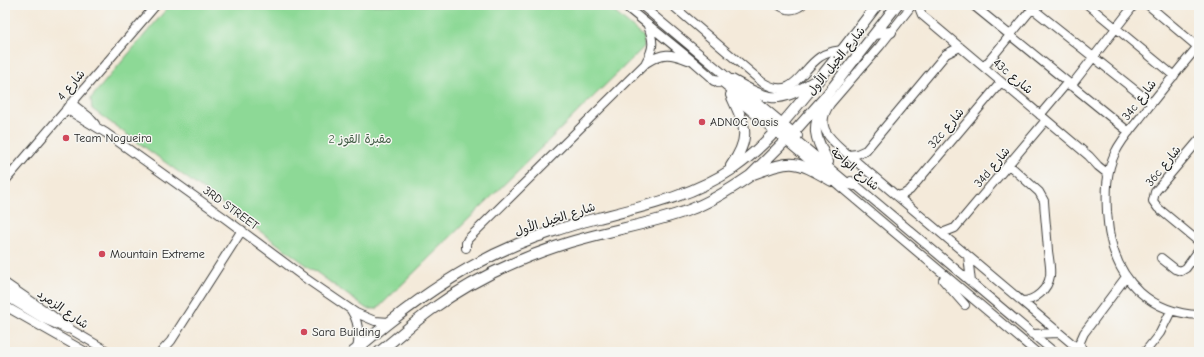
<svg xmlns="http://www.w3.org/2000/svg" width="1204" height="357" font-family="'Comic Neue','Playpen Sans Arabic',sans-serif">
<rect width="100%" height="100%" fill="#f6f6f2"/>
<filter id="ink" filterUnits="userSpaceOnUse"><feTurbulence type="fractalNoise" baseFrequency=".025" numOctaves="2"/><feDisplacementMap in="SourceGraphic" scale="8" xChannelSelector="R" yChannelSelector="G"/><feConvolveMatrix kernelMatrix="1 2 1 2 8 2 1 2 1" color-interpolation-filters="sRGB"/></filter>
<filter id="wash" filterUnits="userSpaceOnUse"><feTurbulence type="fractalNoise" baseFrequency=".012" numOctaves="4" result="noise"/><feDisplacementMap in="SourceGraphic" scale="16" xChannelSelector="R" yChannelSelector="G"/><feGaussianBlur stdDeviation="0.9" result="paint"/><feColorMatrix in="noise" values="0 0 0 0 0 0 0 0 0 0 0 0 0 0 0 0 0 1.4 0 .05"/><feComposite in="paint" operator="in"/></filter>
<g filter="url(#wash)">
<rect width="100%" height="100%" fill="#f4eada"/>
<!-- green -->
<path fill="#8dd996" stroke="#547a59" d="M170 5H606L644 37V47L377 309H367L92 109 91 98Z"/>
</g>
<g filter="url(#ink)">
<g fill="none" stroke-linecap="round" stroke-linejoin="round">
<!-- minor casing -->
<g stroke="#3c3b38" stroke-width="10">
<path id="minor" d="M624 5 694 62 718 83
M641 5 798 136
M672 5 762 82C794 102 800 70 820 57 827 52 835 51 843 50
M779 5C787 11 794 11 802 5
M912 5 880 46 830 104C815 126 828 137 844 151 851 157 858 163 865 169L1082 352
M918 5 922 15 1089 156 1098 166 1108 174
M973 5 1129 132
M1028 5 1151 103
M1088 5 1174 76
M1148 5 1199 48
M1199 45C1179 69 1159 93 1140 118 1131 129 1121 140 1115 153 1106 172 1106 192 1107 212 1108 220 1108 228 1110 236 1119 283 1152 313 1199 315
M646 62C654 48 654 41 648 26
M984 67 1035 5
M1071 86 1134 5
M733 96 1036 352
M71 103 89 117 95 124
M66 109 106 133 226 219 305 278 356 313 375 321 389 322
M1040 115 1067 83
M1199 140 1155 192 1153 201 1158 208 1199 242
M848 155 857 154 866 150 946 54 960 47
M1009 165 1039 192 1044 201C1045 218 1047 234 1048 251 1049 259 1051 268 1050 276 1048 289 1035 301 1022 301
M5 181 156 5
M851 181 1054 352
M897 196 904 194 910 190 1001 82
M942 233 955 228 1046 120
M466 248V243L468 239 646 63C663 52 670 53 688 60
M968 256 971 282
M1161 258 1175 269 1181 271 1186 268 1199 250
M943 280 965 305
M5 283 50 314 68 328 109 352
M5 306 86 352
M351 310C359 322 360 335 357 349
M1032 334 1059 333
M1082 351 1080 342 1084 333 1126 277
M161 352 171 341 242 230
M1145 352 1160 333 1171 311"/>
</g>
<!-- major casing -->
<g stroke="#3c3b38" stroke-width="12">
<path id="major" d="M875 34 891 32
M714 80 722 81 784 131
M732 80C768 100 776 105 813 82
M823 103C811 131 815 136 828 162
M784 134 790 136 846 183 855 185
M731 166C752 136 745 126 731 95
M753 174C794 159 795 160 832 181
M353 352C366 342 378 331 391 321 434 287 481 257 533 238 555 231 576 223 598 218 646 206 693 196 734 168 763 148 785 121 807 94 831 65 854 35 877 5
M379 352C397 338 413 323 431 310 469 282 513 261 558 246 601 231 646 226 689 210 711 202 731 189 750 176L793 133 826 96 897 5"/>
</g>
<!-- highway casing -->
<g stroke="#3c3b38" stroke-width="12">
<path id="highway" d="M5 294 45 318 68 328"/>
</g>
<!-- minor -->
<use href="#minor" stroke="#fff" stroke-width="8"/>
<!-- major -->
<use href="#major" stroke="#fff" stroke-width="10"/>
<!-- highway -->
<use href="#highway" stroke="#fff" stroke-width="11"/>
</g>
</g>
<!-- markers -->
<g fill="#d1495b" stroke="#f6f6f2" stroke-width="1.5">
<circle cx="702" cy="122" r="4"/>
<circle cx="66" cy="138" r="4"/>
<circle cx="102" cy="254" r="4"/>
<circle cx="304" cy="332" r="4"/>
</g>
<g text-anchor="middle" dominant-baseline="central" stroke-width="3" stroke-linejoin="round" paint-order="stroke">
<!-- street labels -->
<g font-size="12" fill="#1c1c1c" stroke="#f6f6f2">
<text transform="translate(836 61) rotate(-51)">شارع الخيل الأول</text>
<text transform="translate(1013 76) rotate(40)">43c شارع</text>
<text transform="translate(71 85) rotate(-50)">شارع 4</text>
<text transform="translate(1139 100) rotate(-52)">34c شارع</text>
<text transform="translate(946 128) rotate(-50)">32c شارع</text>
<text transform="translate(1163 166) rotate(-51)">36c شارع</text>
<text transform="translate(992 167) rotate(-50)">34d شارع</text>
<text transform="translate(855 169) rotate(40)">شارع الواحة</text>
<text transform="translate(231 208) rotate(36)">3RD STREET</text>
<text transform="translate(555 219) rotate(-18)">شارع الخيل الأول</text>
<text transform="translate(63 309) rotate(35)">شارع الزمرد</text>
</g>
<!-- poi labels -->
<g font-size="12" fill="#1c1c1c" stroke="#f6f6f2" text-anchor="start">
<text x="710" y="122">ADNOC Oasis</text>
<text x="74" y="138">Team Nogueira</text>
<text x="110" y="254">Mountain Extreme</text>
<text x="312" y="332">Sara Building</text>
</g>
<!-- park labels -->
<g font-size="12" fill="#445e47" stroke="#f6f6f2">
<text x="360" y="139">مقبرة القوز 2</text>
</g>
</g>
<!-- margin -->
<rect width="1204" height="357" fill="none" stroke="#f6f6f2" stroke-width="20"/>
</svg>
